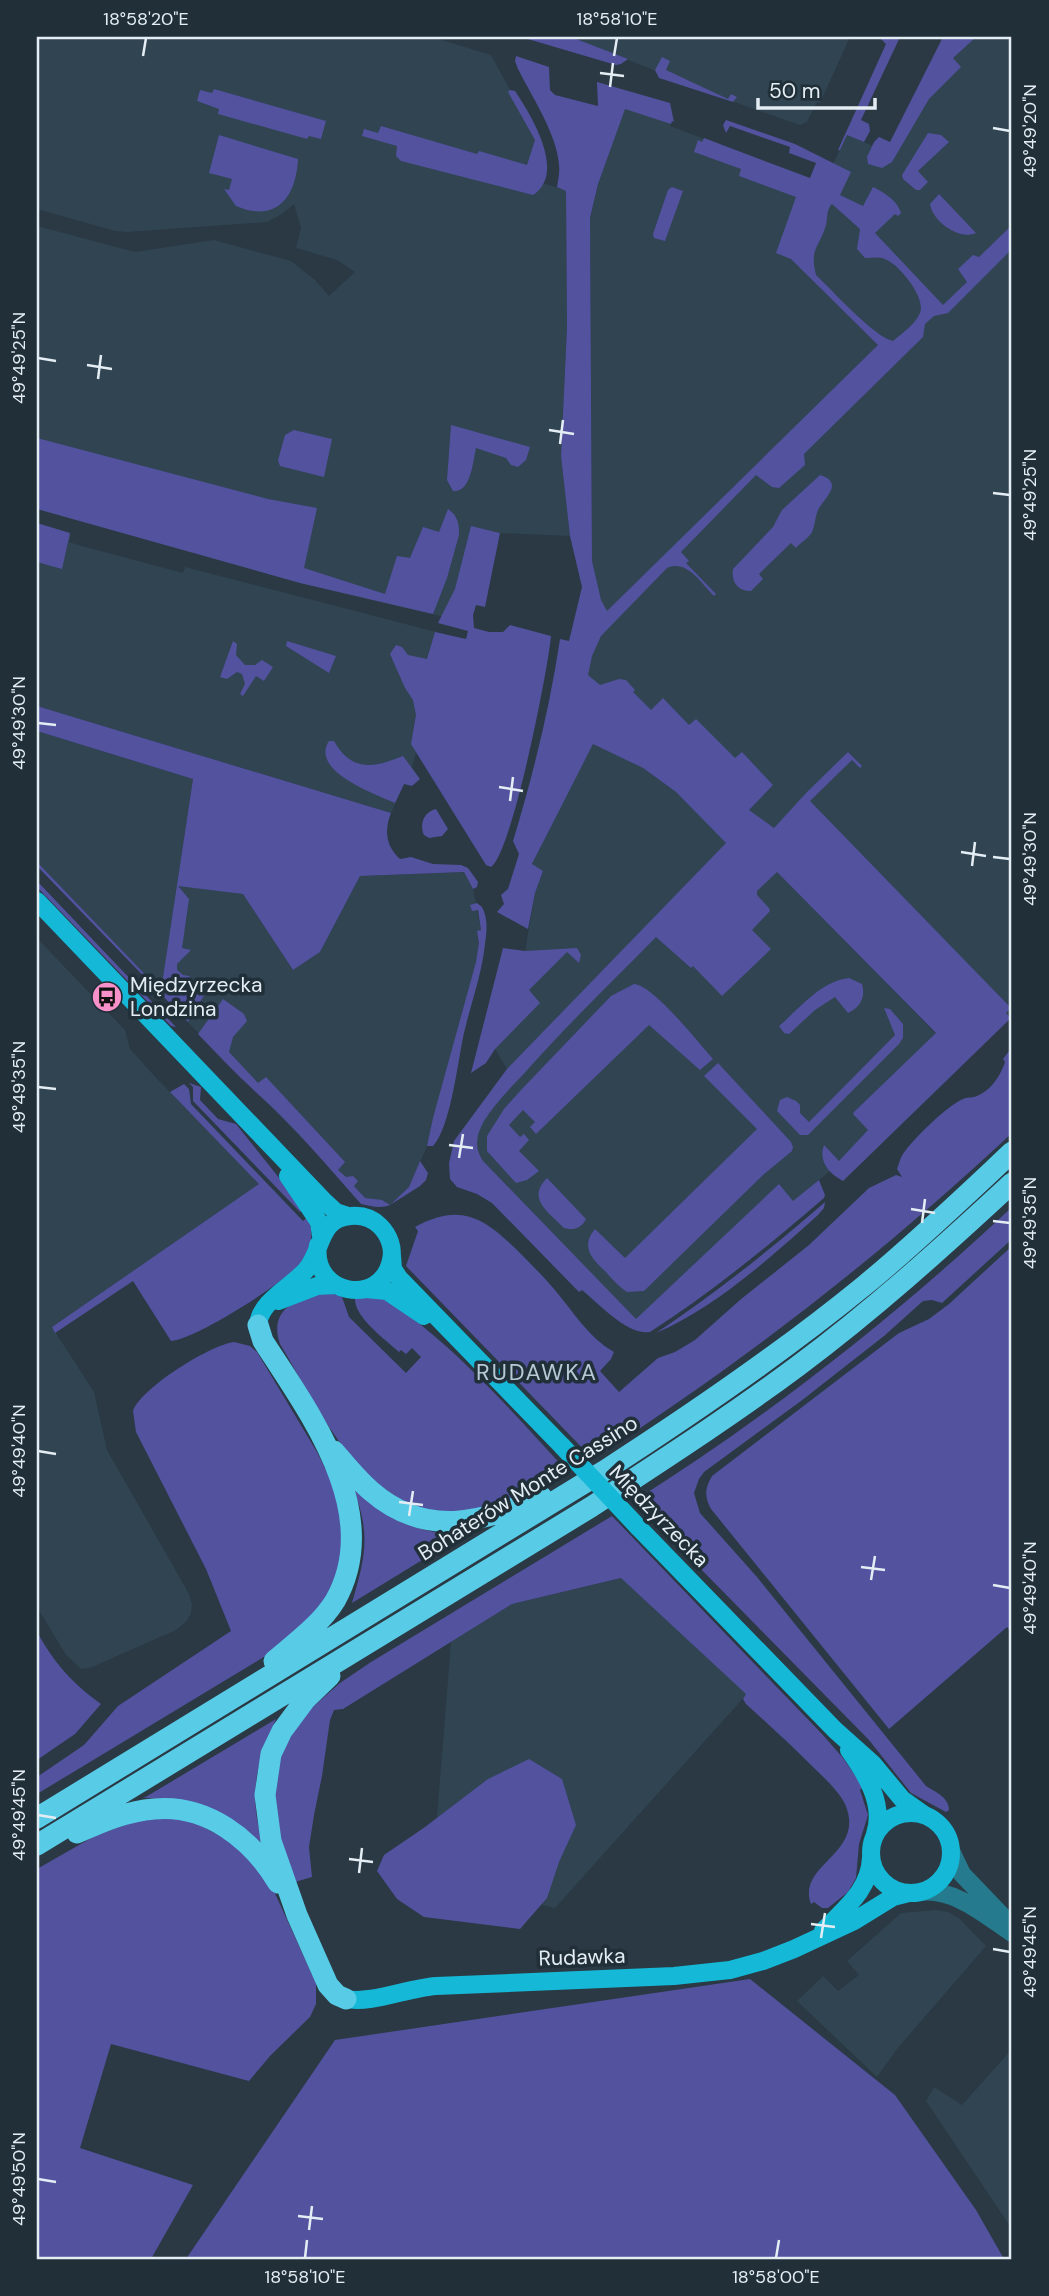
<svg xmlns="http://www.w3.org/2000/svg" width="1049" height="2296" font-family="'DM Sans',sans-serif">
<rect width="100%" height="100%" fill="#2a3943"/>
<!-- built -->
<path fill="#304452" d="M37 37H432L491 55 544 152 542 183 566 190 567 328 561 456 570 536 500 533 477 528 453 619 300 583 37 509V226L135 252 214 240 291 261 315 280 329 296 355 272 337 260 296 248 301 228 294 204 282 214 267 222 127 232 115 231 37 209Z
M571 37H850L820 103 817 102 807 122 800 125 723 98Z
M947 37H1012L1011 1018 935 940 792 811 774 828 573 685 592 561 590 219 598 184 599 98 672 119 670 126 824 184 847 134 887 153Z
M37 525 71 535 69 542 82 546 183 573 185 567 448 635 412 767 391 813 37 706Z
M37 731 193 779 177 885 243 894 293 970 320 952 360 876 464 872 473 889 484 945 430 1140 409 1187 390 1205 363 1200 168 1002 162 986 161 992 37 862Z
M592 743 643 768 676 792 726 842 737 831 948 1046 830 1171 640 1330 454 1141 507 1069 495 1049 523 963 535 893 543 871 532 865Z
M37 938 125 1030 130 1049 160 1082 260 1184 52 1327 94 1392 107 1450 189 1594 192 1604 191 1613 187 1621 176 1630 90 1668 81 1669 66 1655 37 1607Z
M622 1578 747 1694 555 1908 432 1880 451 1642 512 1604Z
M937 1910 948 1912 960 1919 986 1946 897 2049 877 2077 797 2001 823 1976 838 1991 859 1975 847 1961 901 1913Z
M1012 2049V2229L926 2101 934 2087 962 2105Z"/>
<!-- green -->
<path fill="#52529f" fill-rule="evenodd" d="M521 37H571L628 59 621 64 616 65Z
M879 37H900L861 120 869 124 870 131 864 142 847 135 840 150H838L886 44Z
M943 37H976L953 58 961 67 929 99 892 162 882 168 868 164 867 157 874 142 879 137 890 142Z
M516 56 549 67 550 90 555 95 598 106 597 82 670 103 674 122 672 121 671 124 625 109 598 184 590 218 592 561 601 600 607 611 878 345 791 259 776 253 796 197 739 176 741 169 694 152 698 140 702 142 704 138 810 178 816 163 789 153 790 147 730 126 726 133 723 125 726 120 795 144 851 172 840 195 863 206 873 187C885 193 897 200 901 213L898 216 895 214 875 233 943 305 967 282 958 269 973 255 979 257 1012 225V249L948 313 934 316 925 324 923 337 804 454 805 465 779 488 772 487 756 475 681 552 689 561 686 563 716 594 714 596C701 583 687 559 667 568L601 636 592 656 588 675 600 685 619 679 626 680 635 690 633 692 651 710 663 698 689 725 696 719 735 758 742 752 773 785 749 810 774 828 807 792 848 752 862 766 860 768 852 760 810 801 1011 1008 1006 1013 1011 1018 843 1181C829 1174 818 1161 824 1145L839 1161 868 1130 853 1114 854 1112 936 1033 777 872 757 891V895L769 908 770 911 752 930 771 949 722 996 693 966 691 968 656 937C614 980 570 1022 529 1068 514 1085 496 1101 484 1121 476 1135 474 1148 483 1161L636 1319 779 1184 793 1201 819 1180 825 1195 824 1198C768 1246 712 1292 650 1332 628 1336 598 1303 582 1290L579 1292 492 1203 477 1194 457 1187 450 1179 449 1163 454 1141 507 1069 726 843 676 792 643 768 593 744 532 864 543 871 535 893 528 929 497 912 504 904 501 895 508 889 519 854 513 841C533 775 550 707 560 639L569 641 582 587 570 536 561 456 567 328 566 191 557 187C558 180 560 173 559 165 557 134 532 97 518 69L515 61ZM832 204 860 229 857 249 865 258C873 258 880 256 887 260 901 267 926 298 920 313 915 325 902 333 893 341 874 337 832 290 816 275 809 247 820 247 826 225 828 217 826 210 832 204Z
M662 57 670 61 666 70 728 99 731 94 737 97 733 102 659 78 655 70Z
M214 89 326 121 321 139 309 136 307 139 218 114 219 109 197 101 200 90 212 93Z
M510 90 515 91C531 115 567 173 533 195L401 161 396 156 397 146 362 136 364 129 378 133 381 126 477 154 479 151 527 165 535 140 508 92Z
M928 133 941 135 949 142 918 171 928 182 920 190H916L903 179 902 175Z
M219 135 298 159C296 198 276 223 236 206L224 189 229 190 232 179 209 173Z
M672 187 683 191 665 241 654 238 653 234 668 190Z
M939 194 976 233C958 241 932 220 930 204Z
M451 425 530 447 526 460 518 467 511 465 506 458 476 448C473 461 471 493 453 491L447 480Z
M294 430 332 439 324 477 280 466 278 460 285 435Z
M37 438 268 499 317 508 304 568 385 594 397 556 410 558 423 527 439 532 448 509C458 516 459 523 459 535L447 578 433 614 300 583 37 509Z
M820 475C845 483 824 498 818 510 815 517 815 526 812 532 809 538 800 543 796 548L791 543 759 574 763 579 751 591C737 591 731 581 733 569L773 527 782 510Z
M37 523 70 533 62 569 37 562Z
M471 526 500 533 485 607 476 605 473 615 474 628 489 632H503L510 625 551 636C548 670 512 853 491 867L486 865 411 744 416 715 413 700 405 688 390 654 396 645 402 647 408 655 427 659 435 632 466 639 468 631 438 623 455 589Z
M233 641 237 644 236 655 245 665H255L262 660 273 667 264 681 256 676 243 696 240 694 245 684 242 674 237 672 227 679 220 677Z
M287 641 336 656 329 673 286 646Z
M37 706 391 813C384 831 386 846 400 859L411 857 433 864 461 865 468 868 478 882 477 887 473 889 464 872 360 876 320 952 293 970 243 894 178 886 189 899 182 948 191 950 177 964V970L183 975 189 976 206 992 188 1022 37 866V862L161 991 193 779 37 731Z
M329 741H334C351 772 374 768 403 756L420 779 412 786 404 784 395 803C377 795 309 771 329 741Z
M436 809 448 829 442 836 429 838 424 835C419 824 424 812 436 809Z
M37 881 176 1027 171 1026 37 887Z
M477 903 482 907C488 918 487 931 485 944 482 974 471 1003 464 1033 458 1059 451 1127 433 1146H427L433 1118 476 962 479 943 477 931 481 930 478 910 472 911 470 905Z
M503 948 525 951 577 948 581 955 579 963 567 952 529 990 540 1003 495 1049 486 1063 471 1073Z
M849 978 862 984C866 997 860 1008 848 1013L835 997 815 1010 789 1034 784 1033 779 1026C800 1008 821 981 849 978Z
M634 984C653 985 698 1042 713 1059L700 1070 649 1025 536 1134 530 1127 535 1122 523 1110 509 1125 520 1137 524 1134 529 1140 519 1151 539 1171 527 1180 516 1183 487 1151V1136L504 1109 521 1090 611 996Z
M223 999 244 1014 247 1021 233 1037 229 1052 258 1083 266 1077 345 1162 338 1170 346 1177 353 1176 358 1181 354 1186 365 1198 382 1200 390 1205 409 1187 420 1161 428 1173 426 1180 420 1186 390 1205C380 1209 371 1206 361 1204 328 1167 296 1128 260 1096 238 1076 218 1055 198 1034Z
M884 1008 890 1009 903 1024V1038L899 1044 808 1135H800L777 1111 780 1100 787 1097 796 1101 800 1105V1113L809 1122 895 1035Z
M1012 1047V1133C880 1256 745 1361 593 1459L406 1266 418 1231 415 1227C460 1202 484 1218 516 1249 529 1262 542 1275 554 1289 573 1311 588 1337 614 1352L611 1359 600 1371 619 1392 658 1358 675 1352 695 1340 740 1300 809 1245 869 1188 896 1175 902 1177 897 1169C899 1164 900 1158 903 1154 912 1140 948 1105 963 1099 967 1097 969 1098 974 1097 990 1092 1000 1077 1005 1062L1003 1059Z
M718 1063 791 1142 793 1147 792 1151 763 1175 644 1291 627 1292C619 1287 612 1279 606 1272 592 1259 580 1247 595 1229L625 1258 757 1129 704 1076Z
M189 1083 201 1087 200 1100 218 1119 236 1124 304 1209 300 1212 193 1101V1087Z
M184 1084 189 1089 191 1104 303 1221 308 1217C314 1232 312 1251 301 1263 284 1283 196 1339 171 1341L133 1281 55 1333 52 1327 259 1184 170 1092Z
M547 1178 586 1219C582 1228 573 1231 564 1228 549 1212 526 1199 547 1178Z
M825 1202 824 1208 818 1215C771 1257 715 1308 656 1333 716 1293 771 1249 825 1202Z
M1012 1207V1239L942 1303 932 1300 923 1301 884 1336 801 1401 704 1472 699 1479 694 1493 700 1513 757 1577 926 1786C935 1792 949 1797 949 1810L946 1812 911 1793 869 1740 634 1501C769 1416 896 1316 1012 1207Z
M1012 1246V1633L1007 1627 889 1729 711 1509C704 1496 705 1488 712 1476L899 1333 929 1319 949 1304Z
M331 1293 342 1297 349 1317 406 1373 421 1357 412 1348 406 1354 401 1350 399 1352C385 1339 354 1317 355 1298 367 1297 380 1295 391 1302 402 1308 412 1318 421 1325 476 1369 523 1424 569 1473 535 1490 497 1509 458 1512 367 1518 319 1409 280 1344 267 1307 302 1295 331 1293Z
M234 1342 250 1346 257 1352 317 1452 333 1484 343 1519 340 1568 322 1605 277 1649 37 1794V1777L84 1745 118 1706 231 1631 206 1569 136 1432 133 1411C141 1388 210 1345 234 1342Z
M352 1485C386 1521 414 1532 463 1535L352 1603C366 1555 371 1533 352 1485Z
M612 1516 822 1734 843 1758 863 1787 860 1790 868 1815 859 1844 856 1878 848 1892 828 1908H822L814 1902 811 1904C796 1864 867 1854 845 1804 838 1790 824 1778 813 1767 791 1745 769 1725 746 1704L743 1699 746 1694 621 1578 512 1604 343 1709 334 1710 330 1720 322 1776 314 1815 309 1847 312 1877 295 1882 283 1850 273 1805 282 1750 307 1712 340 1683 371 1662Z
M37 1632C56 1665 70 1681 101 1704L75 1734 37 1760Z
M276 1719C256 1763 248 1795 263 1843L261 1844C231 1813 187 1799 144 1798Z
M529 1759 562 1779 576 1825 559 1862 547 1898 520 1929 424 1917 397 1899 377 1871 384 1855 425 1827 488 1779Z
M171 1818 196 1823 235 1844 273 1889 316 1983V2004L310 2017 270 2056 249 2081 111 2044 80 2148 193 2185 151 2259H37V1869L93 1837 140 1819Z
M750 1979 895 2095 976 2210 1004 2259H186L335 2040Z"/>
<g fill="none" stroke-linecap="round" stroke-linejoin="round">
<!-- minor -->
<path stroke="#267a8d" stroke-width="18" d="M951 1851 962 1874 1007 1921
M920 1892C955 1888 985 1915 1012 1933"/>
<!-- major -->
<path stroke="#15b8d6" stroke-width="18" d="M37 901 323 1200 336 1212 348 1216
M288 1176 319 1222 321 1236
M392 1256 393 1269 399 1278 562 1446
M366 1289 387 1291 424 1316
M278 1301 317 1286 335 1285
M258 1325C260 1301 291 1287 306 1270 323 1251 318 1218 351 1216 362 1215 372 1218 380 1226 389 1235 394 1248 391 1260 381 1308 311 1295 318 1245
M638 1527 835 1730 873 1764 902 1799 926 1816
M849 1750C866 1774 885 1804 875 1834
M871 1853a40 40 0 1 1 80 0a40 40 0 1 1-80 0Z
M823 1931C845 1908 870 1890 871 1857
M346 1999C371 2004 408 1988 436 1986L674 1976 730 1970 763 1961 794 1949 854 1921 893 1897 909 1893"/>
<!-- highway -->
<path stroke="#58cce7" stroke-width="21" d="M258 1325 263 1341C310 1414 385 1513 335 1601 320 1625 295 1643 274 1661
M334 1451C346 1465 357 1479 371 1491 426 1539 482 1522 542 1497
M330 1676 305 1700 282 1731 271 1754 265 1795 271 1841 297 1915 328 1985 337 1995 346 1999
M37 1818 604 1471C694 1413 782 1353 865 1285 916 1243 964 1197 1012 1152
M77 1833C102 1822 127 1811 154 1809 207 1804 252 1839 278 1883
M37 1845 591 1507C661 1461 731 1416 798 1366 873 1310 943 1247 1012 1183"/>
<!-- major-bridge -->
<path stroke="#15b8d6" stroke-width="18" d="M562 1446 638 1527"/>
</g>
<!-- ticks -->
<path fill="none" stroke="#e4edf3" stroke-width="2.5" d="M143 56 146 38M614 56 617 38M600 73 624 76M610 87 613 63M993 128 1010 131M38 358 56 361M87 365 112 369M98 379 101 355M549 430 574 434M560 444 563 420M993 493 1010 495M38 723 56 725M499 787 523 791M510 801 513 777M961 852 986 856M993 857 1010 859M972 866 975 842M38 1087 56 1089M449 1145 473 1148M459 1158 463 1134M911 1209 935 1213M993 1221 1010 1223M922 1223 925 1199M38 1451 56 1454M399 1502 423 1505M409 1516 413 1491M861 1567 885 1570M871 1580 875 1556M993 1585 1010 1588M38 1815 56 1818M349 1859 373 1862M359 1873 362 1848M811 1924 835 1927M821 1938 825 1913M993 1949 1010 1952M38 2179 56 2182M298 2216 323 2219M309 2230 312 2206M305 2258 307 2240M776 2258 779 2240"/>
<!-- icons -->
<defs>
<g id="bus-disc" transform="scale(1.575)"><circle r="9.5" fill="#f890ca" stroke="#202f38"/><path d="M-5-6H5V4H4V6H2V4H-2V6H-4V4H-5ZM-3.5-4V0h7V-4ZM-3.5 1.2v1.5H-2V1.2ZM2 1.2v1.5H3.5V1.2Z" fill="#111"/></g>
</defs>
<g fill-rule="evenodd">
<use href="#bus-disc" x="107" y="997"/>
</g>
<g text-anchor="middle" dominant-baseline="central" stroke-width="7" stroke-linejoin="round" paint-order="stroke">
<!-- poi labels -->
<g font-size="21" fill="#e4edf3" stroke="#202f38" text-anchor="start">
<text x="130" y="985">Międzyrzecka<tspan x="130" dy="24">Londzina</tspan></text>
</g>
<!-- street labels -->
<g font-size="21" fill="#e4edf3" stroke="#202f38">
<text transform="translate(528 1488) rotate(-32)">Bohaterów Monte Cassino</text>
<text transform="translate(659 1516) rotate(46)">Międzyrzecka</text>
<text transform="translate(582 1957) rotate(-2)">Rudawka</text>
</g>
<!-- neighbourhood labels -->
<g font-size="23" letter-spacing="2" fill="#b7c9d5" stroke="#202f38">
<text x="537" y="1372">RUDAWKA</text>
</g>
</g>
<!-- border -->
<rect width="1049" height="2296" fill="none" stroke="#202f38" stroke-width="77"/>
<!-- scale -->
<path d="M758 98v10h117v-10" fill="none" stroke="#e4edf3" stroke-width="3.5"/>
<text x="769" y="98" font-size="21" fill="#e4edf3" stroke="#202f38" stroke-width="5" paint-order="stroke">50 m</text>
<rect x="38" y="38" width="972" height="2220" fill="none" stroke="#e4edf3" stroke-width="2.5"/>
<g font-size="18" text-anchor="middle" fill="#e4edf3">
<text x="146" y="25">18°58'20"E</text>
<text x="617" y="25">18°58'10"E</text>
<text transform="translate(1030 131) rotate(-90)" y="6">49°49'20"N</text>
<text transform="translate(19 358) rotate(-90)" y="6">49°49'25"N</text>
<text transform="translate(1030 495) rotate(-90)" y="6">49°49'25"N</text>
<text transform="translate(19 723) rotate(-90)" y="6">49°49'30"N</text>
<text transform="translate(1030 859) rotate(-90)" y="6">49°49'30"N</text>
<text transform="translate(19 1087) rotate(-90)" y="6">49°49'35"N</text>
<text transform="translate(1030 1223) rotate(-90)" y="6">49°49'35"N</text>
<text transform="translate(19 1451) rotate(-90)" y="6">49°49'40"N</text>
<text transform="translate(1030 1588) rotate(-90)" y="6">49°49'40"N</text>
<text transform="translate(19 1815) rotate(-90)" y="6">49°49'45"N</text>
<text transform="translate(1030 1952) rotate(-90)" y="6">49°49'45"N</text>
<text transform="translate(19 2179) rotate(-90)" y="6">49°49'50"N</text>
<text x="305" y="2283">18°58'10"E</text>
<text x="776" y="2283">18°58'00"E</text>
</g>
</svg>
